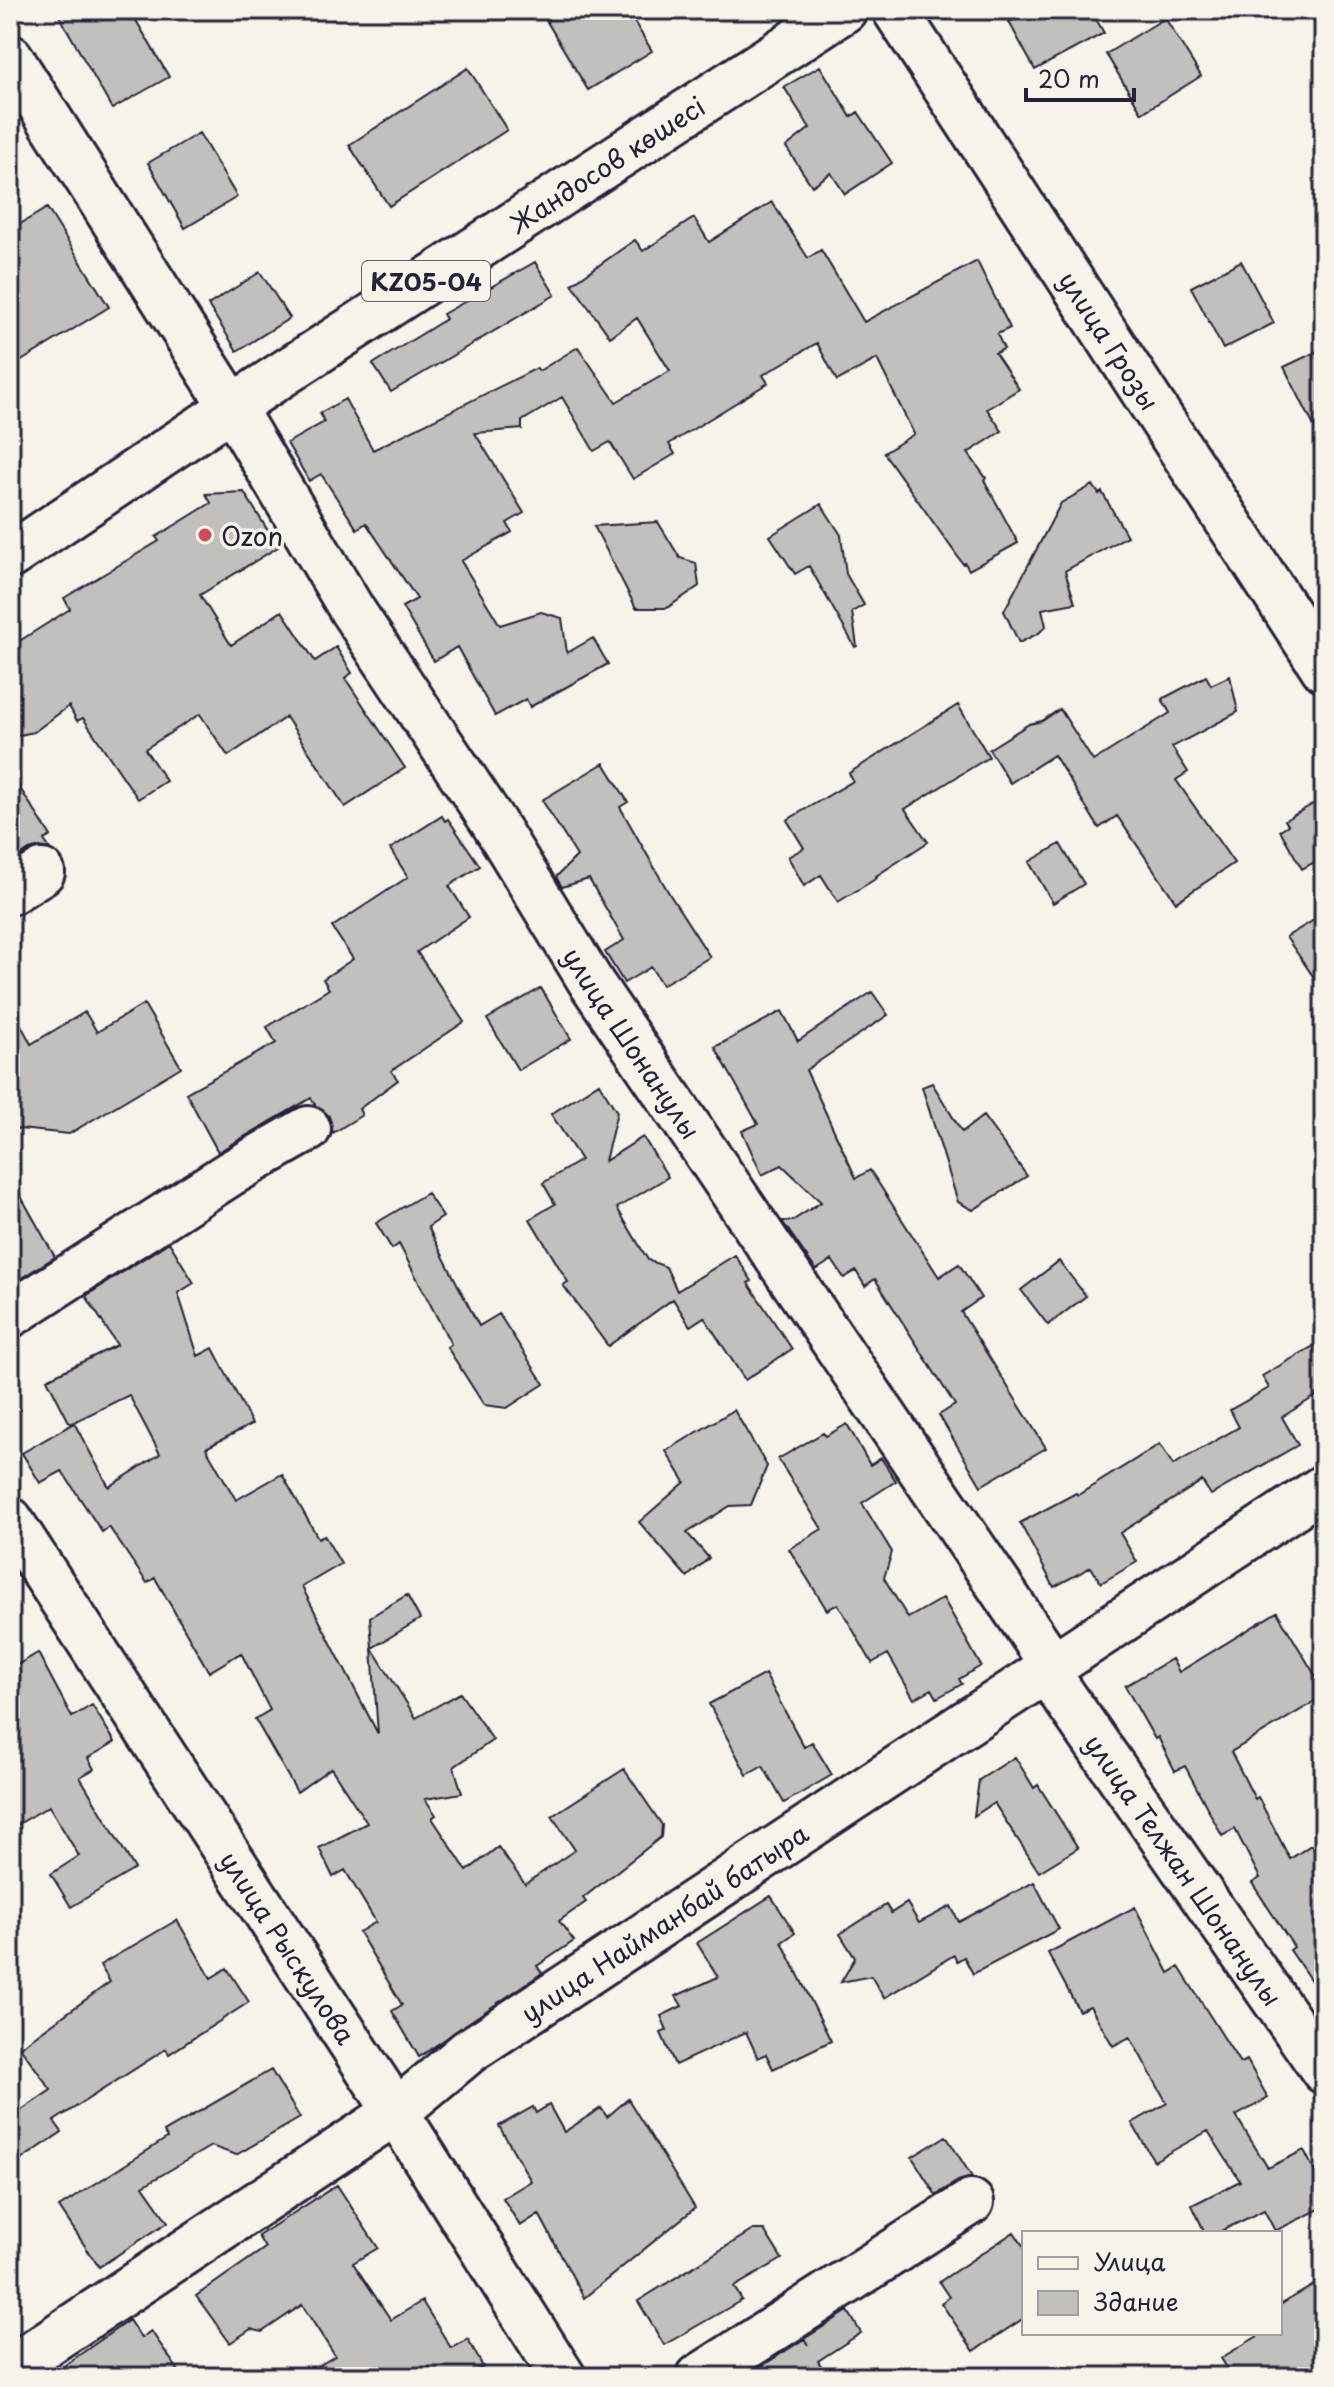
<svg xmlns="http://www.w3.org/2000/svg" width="1334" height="2387" font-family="'Playpen Sans',sans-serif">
<rect width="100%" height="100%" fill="#f7f3e8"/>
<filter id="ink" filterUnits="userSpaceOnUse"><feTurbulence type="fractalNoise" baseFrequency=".0125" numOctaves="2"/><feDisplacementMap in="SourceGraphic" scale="16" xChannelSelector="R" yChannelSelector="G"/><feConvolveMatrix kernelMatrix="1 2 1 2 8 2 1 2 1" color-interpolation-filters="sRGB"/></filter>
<g filter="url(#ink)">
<!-- building -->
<path fill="#c2bfbd" stroke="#22223b" stroke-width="2" d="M56 10H130L169 77 112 109Z
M563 10H627L652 51 588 90 546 20Z
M1032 10H1091L1104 33 1035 70 1009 22Z
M1165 18 1201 76 1142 113 1106 54Z
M820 66 851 117 858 112 892 163 845 194 831 173 812 186 786 147 810 128 784 87Z
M468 68 507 130 389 206 349 145Z
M199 133 237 197 185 228 148 163Z
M772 202 808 258 821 250 864 322 977 261 1010 328 997 334 1004 349 995 353 1019 389 987 409 1002 431 968 453 986 478 984 480 1018 543 969 570 965 563 963 564 884 453 914 434 877 359 837 381 817 343 763 375 768 383 669 444 675 454 633 479 610 442 594 451 562 397 522 421V429L475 433 524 513 507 523 512 532 461 561 500 625 541 612 562 618 567 653 593 638 608 664 530 707 526 699 495 716 457 647 434 661 402 607 417 599 366 523 357 529 321 474 309 481 287 443 324 422 320 413 345 399 373 450 537 368 539 371 578 347 616 402 670 371 637 318 610 337 572 284 635 240 643 251 694 218 709 242Z
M47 208 109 307 10 368V230Z
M1241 261 1274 323 1223 349 1191 287Z
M535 262 555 295 391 392 373 364 446 319 443 314Z
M260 272 290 318 237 351 208 305Z
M1324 348V446L1284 367Z
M1093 485 1099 494 1102 492 1127 536 1065 571 1075 603 1042 609 1046 626 1039 633 1019 643 1004 611 1061 503Z
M244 492 278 547 200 595 231 645 282 611 315 661 336 647 352 673 345 678 405 768 345 807 286 717 228 756 200 714 145 749 166 781 138 799 83 718 77 721 69 706 34 732 10 737V647L70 609 64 598 159 541 156 537 211 503 206 494Z
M821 504 841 535 846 574 864 605 852 612 857 646 855 647 809 566 795 574 770 536Z
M658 522 680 558 696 563 699 586 667 608H636L594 526Z
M1206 676 1211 685 1230 676 1238 712 1172 747 1188 772 1176 780 1234 863 1176 902 1117 816 1099 828 1054 755 1010 783 989 749 1029 724 1042 721 1060 709 1093 761 1170 713 1162 699Z
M958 705 989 757 905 809 928 842 876 876 877 878 838 902 821 875 804 886 788 857 804 848 787 820 853 781 849 773Z
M604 763 628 802 620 807 670 895 710 957 662 985 651 967 624 983 605 952 624 940 589 879 562 887 556 877 577 856 542 800Z
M10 773 51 836 44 840 50 849 40 847 29 850 10 863Z
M1324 798V857L1302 869 1280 830 1288 825 1285 820Z
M442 816 445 821 448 819 480 866 449 886 469 917 417 952 464 1022 391 1071 398 1080 359 1109 362 1115 333 1133 329 1116 316 1106 311 1098 218 1152 186 1093 276 1043 267 1027 329 989 323 979 353 959 332 927 408 877 390 849Z
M1060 844 1084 884 1053 903 1029 862Z
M1324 914V992L1286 937Z
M541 988 571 1039 518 1070 487 1019Z
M872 992 888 1015 806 1070 856 1178 870 1170 939 1277 959 1264 981 1298 961 1312 1046 1448 981 1486 939 1415 955 1405 875 1279 865 1286 856 1271 844 1278 832 1260 816 1270 782 1221H792L821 1202 782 1165 762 1175 742 1131 758 1124 715 1047 782 1011 798 1041Z
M10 1004 31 1044 85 1012 97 1032 144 1004 181 1067 69 1134 10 1128Z
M599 1083 617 1112 605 1161 643 1137 668 1177 617 1208 648 1260 666 1267 677 1291 735 1255 752 1281 748 1283 792 1349 745 1380 704 1317 690 1326 673 1299 608 1346 563 1285 568 1282 530 1219 555 1204 543 1183 581 1160 551 1114Z
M932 1083 962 1132 983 1116 1027 1176 973 1210 958 1202 922 1087Z
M10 1177 55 1257 10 1285Z
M427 1193 443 1217 428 1227 479 1326 499 1314 544 1384 507 1408 484 1405 447 1347 451 1344 399 1244 392 1249 376 1223Z
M169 1242 194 1283 178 1293 198 1356 213 1348 252 1424 206 1448 236 1500 282 1474 318 1538 324 1535 341 1564 302 1587 378 1734 372 1648 416 1718 460 1693 493 1740 454 1767 462 1793 425 1799 436 1815 432 1818 467 1871 498 1847 525 1884 575 1850 552 1816 624 1769 662 1825 661 1837 583 1898 586 1902 559 1921 574 1941 537 1966 542 1973 419 2057 392 2011 402 2005 359 1932 376 1922 345 1870 333 1877 319 1848 367 1823 331 1768 297 1792 255 1719 270 1710 241 1653 209 1672 155 1578 147 1583 109 1527 102 1532 62 1471 40 1483 22 1453 74 1423 109 1487 160 1454 129 1395 70 1424 47 1379 117 1345 86 1296Z
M1059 1261 1086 1296 1048 1325 1021 1290Z
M1324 1340V1391L1282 1417 1298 1445 1211 1495 1202 1481 1120 1533 1137 1562 1101 1583 1091 1567 1054 1587 1020 1523 1076 1493 1078 1495 1160 1444 1173 1465 1239 1427 1230 1410 1269 1388 1262 1376Z
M734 1410 767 1466 751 1505 730 1506 687 1533 709 1558 687 1577 639 1522 685 1482 666 1451Z
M847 1424 870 1465 881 1458 896 1481 862 1503 892 1552 884 1578 908 1618 943 1598 981 1666 959 1679 962 1684 937 1698 932 1689 914 1699 888 1654 872 1663 838 1604 827 1610 789 1549 822 1529 778 1459 823 1433 826 1436Z
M407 1595 420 1619 372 1648 370 1617Z
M1277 1612 1324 1690V1696L1231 1752 1255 1799 1258 1797 1290 1859 1311 1845 1324 1864V2000L1290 1950 1294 1947 1252 1883 1260 1878 1235 1829 1222 1836 1185 1766 1175 1771 1158 1737 1155 1739 1125 1686 1172 1659 1179 1672Z
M38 1653 72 1717 92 1705 115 1742 88 1758 94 1769 80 1777 135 1869 71 1907 51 1874 79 1856 49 1806 10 1829V1669Z
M765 1674 804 1747 812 1742 832 1775 784 1803 763 1766 747 1775 709 1704Z
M1015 1757 1034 1788 1038 1785 1078 1848 1039 1872 994 1803 974 1816 979 1780Z
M1034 1882 1059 1929 973 1974 964 1957 957 1961 954 1955 884 1998 871 1976 841 1982 855 1958 840 1934 886 1905 891 1913 907 1903 919 1923 951 1906 959 1922Z
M771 1896 795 1933 782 1942 831 2041 773 2069 766 2054 758 2058 746 2032 675 2065 661 2033 667 2030 661 2016 682 2006 676 1996 718 1977 697 1943Z
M1135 1907 1169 1973 1179 1967 1240 2063 1247 2060 1268 2098 1236 2116 1268 2168 1304 2150 1324 2190V2207L1275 2231 1264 2210 1217 2233H1205L1192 2205 1240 2181 1208 2131 1154 2161 1132 2123 1167 2103 1130 2037 1113 2046 1090 2006 1079 2011 1048 1953Z
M177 1920 211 1978 227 1968 249 2002 169 2054 166 2049 54 2121 62 2132 10 2167V2118L51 2090 20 2047 110 1982 100 1965Z
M271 2070 300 2118 236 2155 211 2146 143 2186 168 2222 99 2267 59 2207 167 2138 164 2132Z
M628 2099 695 2208 584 2298 539 2214 520 2226 503 2198 531 2181 499 2126 533 2107 536 2113 549 2105 564 2132 601 2108 607 2117Z
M946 2136 972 2177 958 2181 936 2195 912 2157Z
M337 2185 378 2248 353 2263 391 2320 422 2301 451 2348 468 2339 483 2367 468 2374 470 2377H300L335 2356 302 2305 262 2332 251 2329 230 2343 196 2296 265 2248 258 2236Z
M753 2230H764L782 2259 734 2287 742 2300 664 2345 638 2301Z
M1014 2232 1024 2247V2318L974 2351 941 2303 949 2297 939 2282Z
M1324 2279V2377H1232L1221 2358 1263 2333H1280V2305Z
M848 2311 861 2333 818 2361 828 2377H745L804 2339 808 2345 804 2339Z
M129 2320 141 2338 151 2331 183 2377H48Z"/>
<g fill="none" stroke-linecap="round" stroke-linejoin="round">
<!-- minor casing -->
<g stroke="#22223b" stroke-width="50">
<g id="minor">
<path id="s1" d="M895 10 1324 669"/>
<path id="s2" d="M10 57 232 407 352 610 493 822 592 984 1052 1664"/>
<path d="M10 892 42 872"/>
<path d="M10 1315 231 1173 308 1129"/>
<path id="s3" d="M10 1520 396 2112 563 2377"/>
<path id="s4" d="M1045 1669 1324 2071"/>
<path id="s5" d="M10 2368 396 2112 469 2051 1324 1487"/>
<path d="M699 2377 971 2202"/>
</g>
</g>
<!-- major casing -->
<g stroke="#22223b" stroke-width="50">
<g id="major">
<path id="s6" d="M10 556 232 407 844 10"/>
</g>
</g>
<!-- minor -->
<use href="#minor" stroke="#f7f3e8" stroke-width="44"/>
<!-- major -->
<use href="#major" stroke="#f7f3e8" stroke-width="44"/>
</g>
</g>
<!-- markers -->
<circle fill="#d1495b" stroke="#f7f3e8" stroke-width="3" cx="205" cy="535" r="8"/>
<g text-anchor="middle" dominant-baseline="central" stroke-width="7" stroke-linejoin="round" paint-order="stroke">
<!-- shield labels -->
<rect fill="#f7f3e8" stroke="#62616f" stroke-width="2" x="362" y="261" width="128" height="40" rx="6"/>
<g font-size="24" font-weight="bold" fill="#22223b">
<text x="426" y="281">KZ05-04</text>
</g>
<!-- street labels -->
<g font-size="26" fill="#22223b" stroke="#f7f3e8">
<text stroke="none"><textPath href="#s6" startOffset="714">Жандосов көшесі</textPath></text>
<text stroke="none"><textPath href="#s1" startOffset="394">улица Грозы</textPath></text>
<text stroke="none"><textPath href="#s2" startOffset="1166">улица Шонанулы</textPath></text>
<text stroke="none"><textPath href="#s4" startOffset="244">улица Телжан Шонанулы</textPath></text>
<text stroke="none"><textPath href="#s5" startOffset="792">улица Найманбай батыра</textPath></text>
<text stroke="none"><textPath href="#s3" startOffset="510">улица Рыскулова</textPath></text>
</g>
<!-- poi labels -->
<g font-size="26" fill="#22223b" stroke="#f7f3e8" text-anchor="start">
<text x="221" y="535">Ozon</text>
</g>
</g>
<!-- margin -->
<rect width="1334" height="2387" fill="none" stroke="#f7f3e8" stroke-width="40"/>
<rect x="20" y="20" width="1294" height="2347" fill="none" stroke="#22223b" stroke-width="3" filter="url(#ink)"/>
<!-- legend -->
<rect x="1022" y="2231" width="260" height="104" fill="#f7f3e8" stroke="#a29fa3" stroke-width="2"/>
<rect x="1038" y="2257" width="40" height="12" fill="#f7f3e8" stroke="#a29fa3" stroke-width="2"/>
<text x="1094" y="2271" font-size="24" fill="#22223b">Улица</text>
<rect x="1038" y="2291" width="40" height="24" fill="#c2bfbd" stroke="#a29fa3" stroke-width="2"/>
<text x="1094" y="2311" font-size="24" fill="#22223b">Здание</text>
<!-- scale -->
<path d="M1026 88v12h108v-12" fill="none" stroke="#22223b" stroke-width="4"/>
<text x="1038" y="88" font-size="24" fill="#22223b" stroke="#f7f3e8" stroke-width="6" paint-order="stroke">20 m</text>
</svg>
